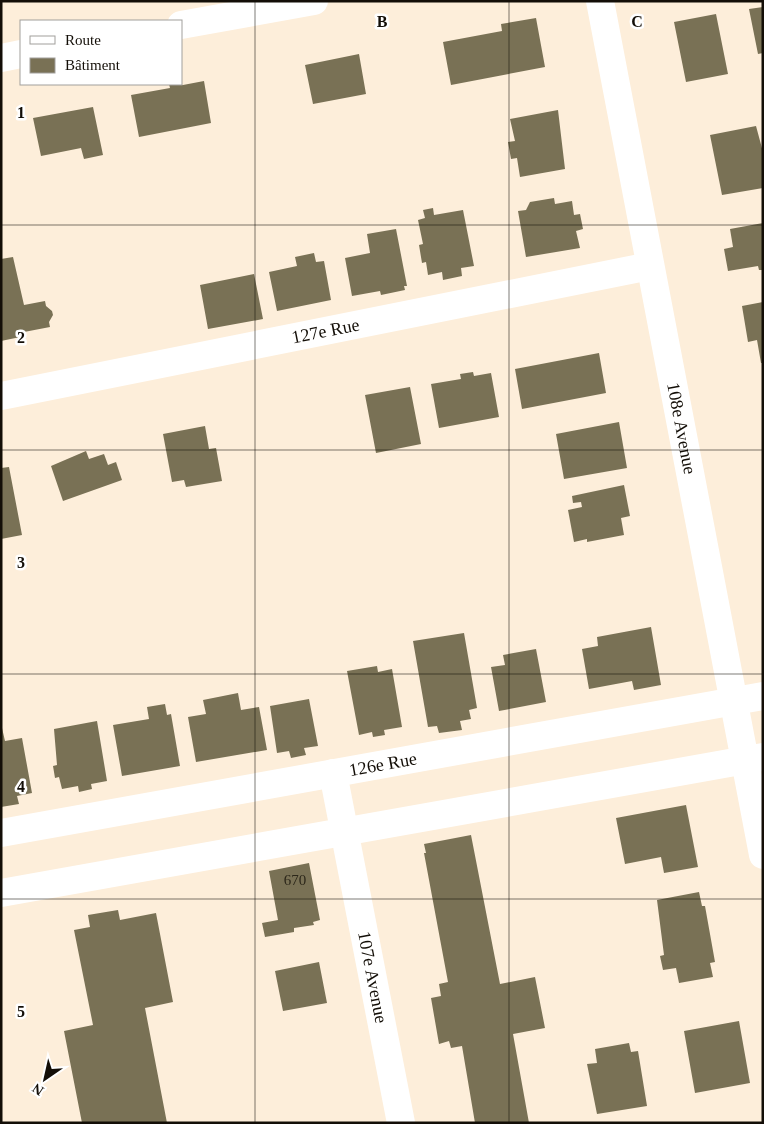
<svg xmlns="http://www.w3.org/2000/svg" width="764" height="1124" font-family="'Times New Roman',serif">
<rect width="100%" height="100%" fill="#fdeeda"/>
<!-- building -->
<path fill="#797155" d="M763 7V53L758 54 749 9Z
M716 14 728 74 686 82 674 22Z
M536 18 545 67 451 85 443 42 502 31 501 24Z
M359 54 366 94 313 104 305 65Z
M204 81 211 123 139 137 131 95 170 88 169 84 183 85Z
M93 107 103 155 84 159 81 148 41 156 33 118Z
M558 110 565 169 520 177 517 158 511 159 508 142 515 141 510 119Z
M756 126 763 152V188L722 195 710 135Z
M554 198 555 204 572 201 574 215 580 214 583 229 576 231 580 248 526 257 518 211 526 210 530 202Z
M433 208 434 215 463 210 474 266 461 268 462 276 443 280 442 272 428 275 426 262 422 263 419 245 423 244 418 220 425 218 423 210Z
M763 223V270H759L758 266 728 271 724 249 733 247 730 229Z
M396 229 407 286H404L405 290 381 295 380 291 352 296 345 258 370 253 367 234Z
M314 253 316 262 324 261 331 300 277 311 269 272 297 266 295 257Z
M13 257 24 305 45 301 46 306 52 311 53 315 49 322 50 327 24 332 25 336 1 341V259Z
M254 274 263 319 208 329 200 285Z
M763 302V363H761L757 340 748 342 742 306Z
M599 353 606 393 522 409 515 369Z
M473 372 474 376 491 373 499 417 439 428 431 384 461 379 460 374Z
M410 387 421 444 376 453 365 395Z
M619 422 627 468 564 479 556 434Z
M205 426 209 449 216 448 222 481 186 487 184 480 172 482 163 434Z
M86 451 89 459 104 454 108 465 116 462 122 480 63 501 51 466Z
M9 467 22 535 1 539V468Z
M624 485 630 516 621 518 624 535 587 542V539L574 542 568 510 582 507 581 502 573 503 572 496Z
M651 627 661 685 634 690 632 681 589 689 582 649 598 646 597 637Z
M464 633 477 708 469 710 471 719 460 721 462 730 439 733 437 726 428 727 413 641Z
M536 649 546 702 499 711 491 667 505 665 503 655Z
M377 666 378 672 392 669 402 727 384 730 385 735 373 737 372 732 359 735 347 671Z
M238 693 241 710 259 707 267 750 196 762 188 717 206 714 203 700Z
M309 699 318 746 304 748 306 755 291 758 289 751 277 753 270 706Z
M165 704 167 715 171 714 180 766 122 776 113 725 149 719 147 707Z
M97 721 107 781 91 784 92 789 79 792 78 786 62 789 59 777 55 778 53 766 57 765 54 729Z
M2 728 5 741 22 738 32 793 17 796 19 804 1 807Z
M686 805 698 867 664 873 661 857 625 864 616 818Z
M471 835 500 984 535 977 545 1028 513 1034 529 1123H475L462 1046 451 1048 449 1041 439 1044 431 998 441 996 439 984 448 982 424 853H426L424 844Z
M309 863 320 920 313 922 314 925 294 928V932L265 937 262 923 278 920 269 871Z
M699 892 702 906H705L715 962 710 963 713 977 679 983 676 968 663 970 660 956 664 955 657 900Z
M118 910 120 920 156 913 173 1002 145 1008 167 1123H82L64 1031 93 1025 74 930 90 927 88 915Z
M319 962 327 1003 283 1011 275 971Z
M739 1021 750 1083 695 1093 684 1031Z
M629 1043 631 1052 638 1051 647 1106 597 1114 587 1064 597 1063 595 1049Z"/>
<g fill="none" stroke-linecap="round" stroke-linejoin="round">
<!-- street -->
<g stroke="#fff" stroke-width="28">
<path id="s1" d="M600 1 763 855"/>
<path d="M181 25 314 1"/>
<path d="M1 58 21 54"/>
<path id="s2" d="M1 396 650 266"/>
<path id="s3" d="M333 773 401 1123"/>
<path id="s4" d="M1 833 763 696"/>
<path d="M1 893 763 757"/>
</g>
</g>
<!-- grid -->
<path fill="none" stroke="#130e07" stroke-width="1" stroke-opacity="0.55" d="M255 1V1123M509 1V1123M1 225H763M1 450H763M1 674H763M1 899H763"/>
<g text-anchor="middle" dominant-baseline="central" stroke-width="5" stroke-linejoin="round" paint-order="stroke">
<!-- number labels -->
<g font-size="15" fill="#2c271a">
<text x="295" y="880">670</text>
</g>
<!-- street labels -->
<g font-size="18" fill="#130e07" stroke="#fff">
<text stroke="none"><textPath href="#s2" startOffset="331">127e Rue</textPath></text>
<text stroke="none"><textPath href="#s1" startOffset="435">108e Avenue</textPath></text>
<text stroke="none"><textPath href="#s4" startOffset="388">126e Rue</textPath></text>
<text stroke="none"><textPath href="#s3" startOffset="208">107e Avenue</textPath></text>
</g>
</g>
<g font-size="16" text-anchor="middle" font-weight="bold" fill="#130e07" stroke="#fff" stroke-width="5" stroke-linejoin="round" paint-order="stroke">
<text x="382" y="27">B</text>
<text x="637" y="27">C</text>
<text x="21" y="118">1</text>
<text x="21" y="343">2</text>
<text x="21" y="568">3</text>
<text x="21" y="792">4</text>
<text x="21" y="1017">5</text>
</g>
<!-- border -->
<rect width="764" height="1124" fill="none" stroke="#130e07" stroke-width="5"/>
<!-- legend -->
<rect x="20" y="20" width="162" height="65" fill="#ffffff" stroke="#a19f9c"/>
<rect x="30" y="36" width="25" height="8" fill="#ffffff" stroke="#a19f9c"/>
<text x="65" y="45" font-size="15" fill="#130e07">Route</text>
<rect x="30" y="58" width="25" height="15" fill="#797155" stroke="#a19f9c"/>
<text x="65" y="70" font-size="15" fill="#130e07">Bâtiment</text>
<!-- north arrow -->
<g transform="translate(45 1079) rotate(214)" stroke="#ffffff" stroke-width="4" paint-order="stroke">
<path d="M0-4L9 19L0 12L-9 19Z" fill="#130e07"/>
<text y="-8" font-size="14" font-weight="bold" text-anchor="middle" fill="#130e07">N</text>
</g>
</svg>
